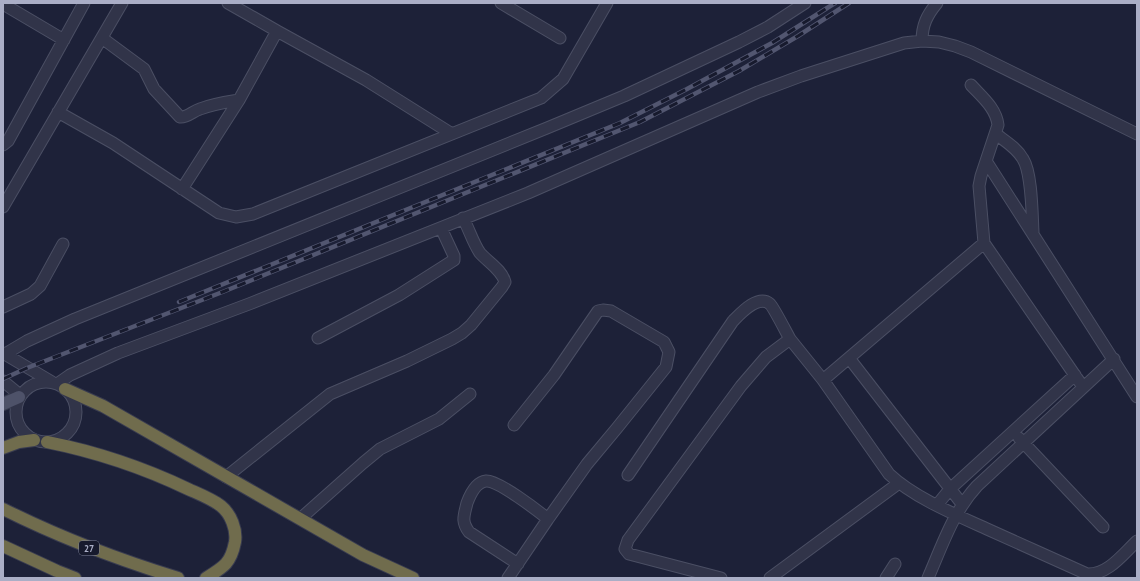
<svg xmlns="http://www.w3.org/2000/svg" width="1140" height="581" font-family="'PT Sans',sans-serif">
<rect width="100%" height="100%" fill="#1d2138"/>
<g fill="none" stroke-linecap="round" stroke-linejoin="round">
<!-- minor casing -->
<g stroke="#4b4f64" stroke-width="13">
<path id="minor" d="M501 3 560 38
M3 4 64 40
M277 31 366 80 452 134
M102 38 144 69 154 89 180 117C187 118 193 111 200 109 213 104 226 102 239 100
M922 41C922 25 927 15 937 3
M971 85C982 97 996 108 998 125L981 176 979 186 984 243
M58 112 113 143 219 213 236 217 253 214 541 98 563 79 607 3
M996 134C1005 141 1017 148 1023 159 1032 173 1032 214 1033 232
M3 145 8 141 84 3
M986 161 1137 397
M182 189 239 100 277 31 228 3
M3 207 122 3
M3 307 31 294 40 286 63 244
M318 338 399 295 454 260V256L441 228
M3 353 52 382
M5 354 27 341 75 319 547 128 624 96 739 42 768 27 805 3
M849 358 962 504
M823 380 984 243 1083 387
M3 381 20 395
M16 412a30 30 0 1 1 60 0a30 30 0 1 1-60 0Z
M57 384 70 375 118 353 249 304 528 193 758 92 801 76 904 43 922 41 939 42 955 46 971 52 1137 134
M514 425 554 375 598 311 603 310 611 311 664 342 669 352 666 367 617 428 587 464 548 519
M1019 438 1103 527
M628 475 733 321C741 313 758 294 770 304 774 308 786 332 790 339
M226 477 330 394 407 361 452 339 462 333 471 325 502 287 505 282C502 270 488 262 480 253 473 243 469 229 463 218
M937 505 950 489 1075 375
M300 519 363 463 380 449 439 419 470 394
M508 578 548 519C538 511 498 480 486 481 476 482 470 495 467 503 464 516 461 521 469 532L518 564
M721 578 629 554 625 549 628 540 741 386 766 357 790 339 823 380 889 474C913 497 956 515 987 529 1020 544 1054 559 1087 574 1108 575 1123 554 1137 541
M770 578 899 483
M886 578 895 564
M928 578C942 546 953 512 977 486L1114 359"/>
</g>
<!-- major casing -->
<g stroke="#373b4f" stroke-width="14">
<path id="major" d="M3 404 19 397"/>
</g>
<!-- highway casing -->
<g stroke="#393c50" stroke-width="14">
<path id="highway" d="M65 389 103 406 363 555 413 578
M47 442C97 452 142 467 188 489 199 494 212 499 221 506 231 514 237 530 235 542 231 563 224 567 206 578
M3 448 19 442 34 440
M3 509C61 538 116 559 178 578
M3 546 57 571 75 578"/>
</g>
<!-- minor -->
<use href="#minor" stroke="#313449" stroke-width="11"/>
<!-- major -->
<use href="#major" stroke="#4e5269" stroke-width="12"/>
<!-- highway -->
<use href="#highway" stroke="#706c4d" stroke-width="12"/>
<!-- rail casing -->
<g stroke="#525670" stroke-width="4.5">
<path id="rail" d="M179 302 620 123 687 89 772 43 835 3
M3 379 27 368 225 291 640 122 739 71 798 36 849 3"/>
</g>
<!-- rail -->
<use href="#rail" stroke="#171a2d" stroke-width="3" stroke-dasharray="9" stroke-linecap="butt"/>
</g>
<g text-anchor="middle" dominant-baseline="central" stroke-width="3" stroke-linejoin="round" paint-order="stroke">
<!-- shield labels -->
<rect fill="#171a2d" stroke="#7e8298" stroke-width="1" x="79" y="541" width="20" height="14" rx="3"/>
<g font-size="9" font-weight="bold" fill="#aaaec6">
<text x="89" y="548">27</text>
</g>
</g>
<!-- border -->
<rect width="1140" height="581" fill="none" stroke="#aaaec6" stroke-width="8"/>
</svg>
